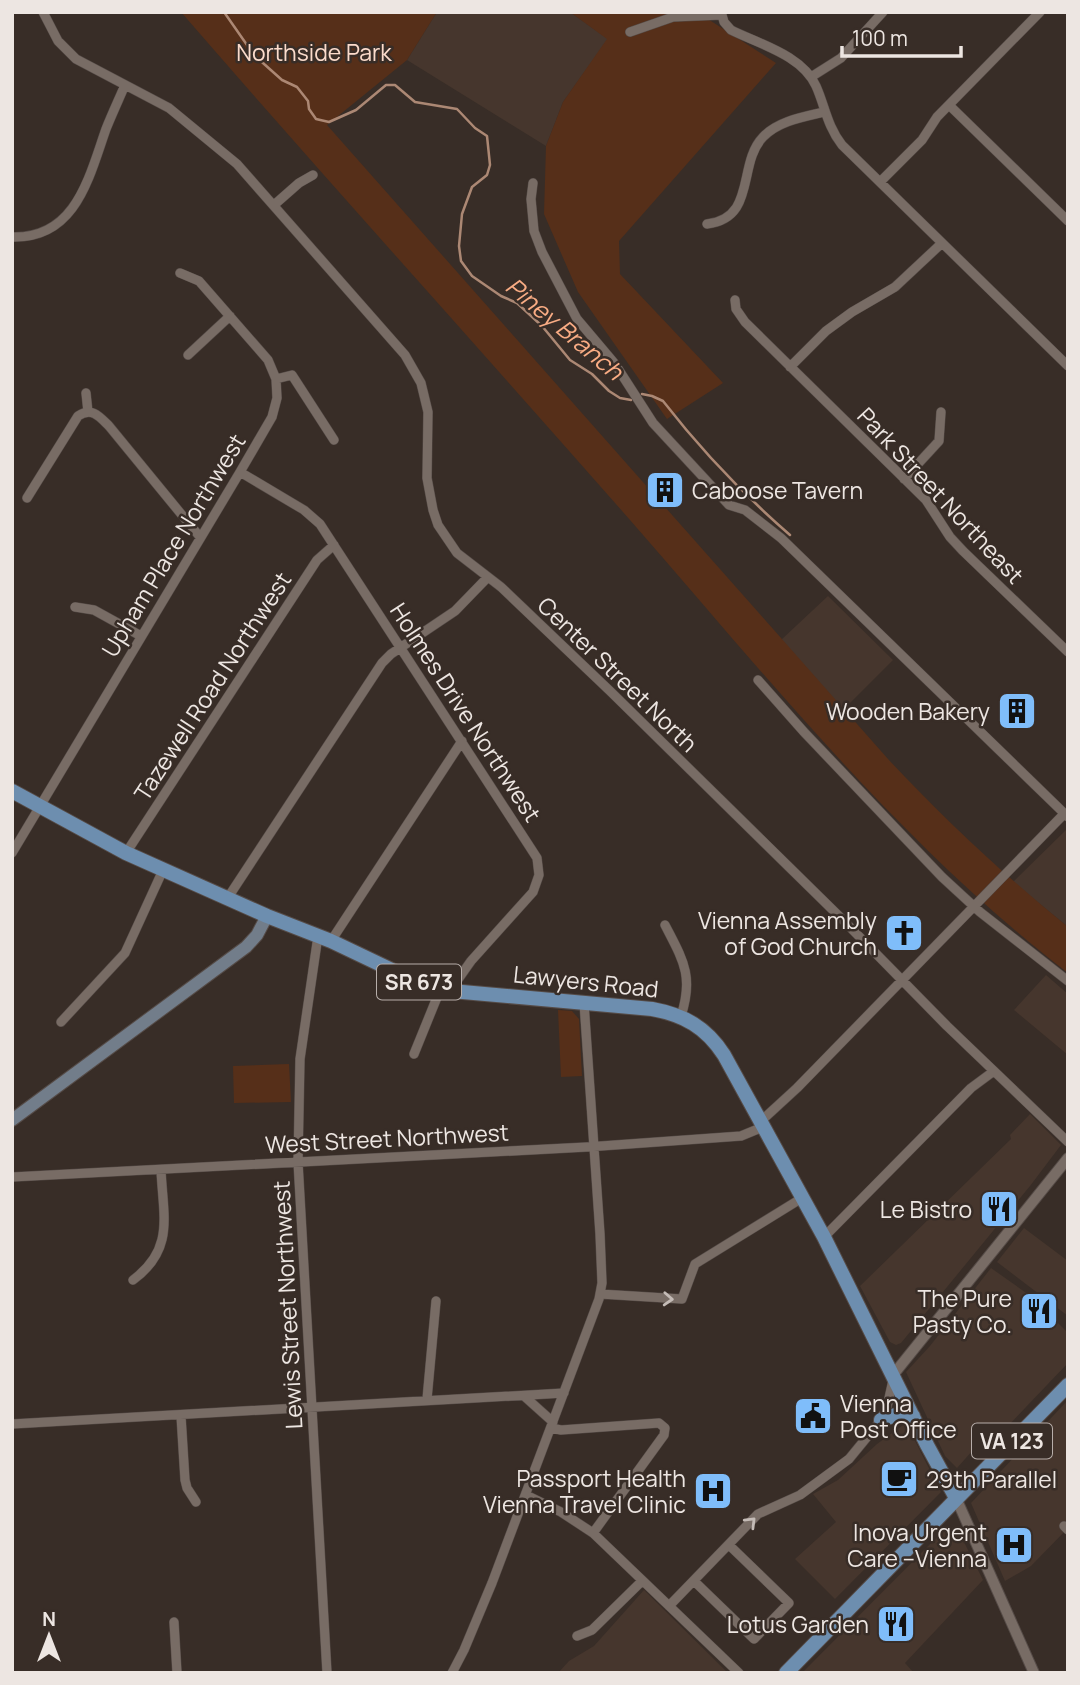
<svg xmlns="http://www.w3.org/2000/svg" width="1080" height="1685" font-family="Manrope,sans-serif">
<rect width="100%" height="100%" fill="#382d27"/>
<!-- built -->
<path fill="#46362d" d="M437 12H570L608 39 563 102 546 146 407 60Z
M828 596 893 660 843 710 781 640Z
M1067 829H1068V927L1013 882Z
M1046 975 1068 994V1055L1014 1010Z
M1030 1114 1061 1145 1030 1186 901 1343 896 1345 890 1342 860 1286 1011 1139 1010 1135Z
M1024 1228 1068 1261V1316L997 1262Z
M991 1268 1032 1297 1068 1333V1363L988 1447 982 1440 957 1468 945 1456 906 1372 930 1346Z
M1068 1400V1528L1031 1566 1005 1581 971 1503Z
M906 1423 941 1492 835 1599 795 1559 836 1522 813 1494 838 1480 877 1444Z
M952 1527 960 1534 983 1580 905 1663 914 1673H802L943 1531Z
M644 1590 728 1673H558L569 1661 594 1646Z"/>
<!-- green -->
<path fill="#562f19" d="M181 12H437L407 60 327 125 888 759C944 819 1004 875 1068 927V973C901 845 768 678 630 520 481 350 329 183 181 12Z
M570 12H697L776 63 619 241 620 274 723 383 667 419 578 292 544 214 546 146 563 102 607 39Z
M558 1010 572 1011 579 1019 582 1076 561 1077Z
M289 1064 291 1102 234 1103 233 1066Z"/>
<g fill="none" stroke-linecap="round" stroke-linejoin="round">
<!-- stream -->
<path stroke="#ac8874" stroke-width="2.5" d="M224 12 254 55 282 80 297 87 308 101 309 109 316 119 329 122 356 110 386 85H395L415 102 457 109 475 128 487 136 490 165 487 175 472 187 462 214 459 246 461 261 472 276 501 296 517 303 542 326 570 360 592 374 609 391 620 398 631 400
M642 394 652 396 663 401C701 450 744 495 790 535"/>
<!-- minor casing -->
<g stroke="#554b47" stroke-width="10">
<path id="minor" d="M43 12 58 41 76 59 169 108 237 164 405 355 421 383 428 412 427 478 433 510 438 525 457 553 501 587 610 691 844 921 947 1026 1068 1142
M630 32 673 17 722 15 724 22 731 30C759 44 802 55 816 86 825 106 827 126 842 145L1068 366
M811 77 841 58 883 12
M949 105 1068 221
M880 182 922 140 937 117 1040 12
M533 183 531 199 534 231 542 252 577 319 615 364 653 423 729 505 745 510 781 538 1068 817
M274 205 299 183 313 175
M707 224C757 218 737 164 763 137 778 121 803 117 824 112
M12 237C76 239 89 177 106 129 112 114 119 99 125 85
M735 300 736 309 745 322 926 500 950 537 963 551 1068 652
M188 355 230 316
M790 367 826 331 852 312 895 287 942 243
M276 379 292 375 334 440
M86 393 88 412
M240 472 304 510 320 524 537 858 539 875 533 892 471 961 459 978 440 990 414 1054
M904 479 939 441 941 412
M27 498 78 416C92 407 99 416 109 426L200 537
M75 607 94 610 141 636
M758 680 804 732 942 877 980 912 1068 981
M12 853 240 472 272 417 277 398 276 379 268 360 199 281 180 273
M126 853 317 560 334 545
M227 899 382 663 391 654 455 611 487 578
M665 925C683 960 694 976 681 1016
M318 936 300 1059 298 1162 327 1673
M331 941 462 741
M61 1022 125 953 163 870
M760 1122 797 1088 1064 814
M12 1177 587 1147 741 1136 763 1127
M824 1237 971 1088 994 1071
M133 1280C175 1249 163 1216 161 1170
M600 1294 682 1299 695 1264 802 1198
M524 1396 553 1422
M427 1399 436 1301
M181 1416 185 1480 187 1488 196 1502
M12 1424 564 1393
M551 1428 561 1430 659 1423 665 1428 664 1435 593 1533
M526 1495 561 1512 593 1533 739 1673
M1064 1526 1068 1530
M694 1581 754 1639 789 1603 729 1545
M669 1606 758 1514 800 1495 849 1459 881 1420 887 1407 893 1380
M174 1622 177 1673
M577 1636 592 1630 642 1581
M452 1673 464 1650 492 1583 599 1299 602 1283 600 1234 584 1003"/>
</g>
<!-- tertiary casing -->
<g stroke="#554b47" stroke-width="12">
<path id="tertiary" d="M893 1375 1068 1158
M956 1498 1034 1673"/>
</g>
<!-- secondary casing -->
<g stroke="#554b47" stroke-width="14">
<path id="secondary" d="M12 1120 246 947 257 935 267 916"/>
</g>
<!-- primary casing -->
<g stroke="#554b47" stroke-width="16">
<path id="primary" d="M12 791 126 853 267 916 331 941 417 982 440 990 652 1009C684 1015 706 1027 724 1055L824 1237 927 1445 956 1498
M881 1420 899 1414 913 1416
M786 1673 1068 1385"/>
</g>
<!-- minor -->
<use href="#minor" stroke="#786c65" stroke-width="9"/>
<!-- tertiary -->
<use href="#tertiary" stroke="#786c65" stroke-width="10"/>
<!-- secondary -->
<use href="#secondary" stroke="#727d8a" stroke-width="12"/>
<!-- primary -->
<use href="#primary" stroke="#6d8eaf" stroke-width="14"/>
</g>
<!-- one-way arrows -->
<defs><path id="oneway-chevron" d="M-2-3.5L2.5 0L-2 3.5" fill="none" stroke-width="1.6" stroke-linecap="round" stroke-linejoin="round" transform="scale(1.75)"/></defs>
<g stroke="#c4bbb6">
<use href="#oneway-chevron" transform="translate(668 1299) rotate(3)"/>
<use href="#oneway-chevron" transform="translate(751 1522) rotate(-45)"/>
</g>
<!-- icons -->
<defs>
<g id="building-square" transform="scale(2.0125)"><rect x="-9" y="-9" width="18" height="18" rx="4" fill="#7fbdfa" stroke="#382d27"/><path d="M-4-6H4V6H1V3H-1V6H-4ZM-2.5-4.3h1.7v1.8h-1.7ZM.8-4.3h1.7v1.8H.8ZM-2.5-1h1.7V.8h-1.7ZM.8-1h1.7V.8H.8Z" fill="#111"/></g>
<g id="church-square" transform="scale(2.0125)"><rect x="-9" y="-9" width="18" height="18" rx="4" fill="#7fbdfa" stroke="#382d27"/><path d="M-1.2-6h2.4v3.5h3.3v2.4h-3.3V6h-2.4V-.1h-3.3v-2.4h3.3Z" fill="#111"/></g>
<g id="restaurant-square" transform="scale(2.0125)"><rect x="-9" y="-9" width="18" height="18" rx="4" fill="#7fbdfa" stroke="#382d27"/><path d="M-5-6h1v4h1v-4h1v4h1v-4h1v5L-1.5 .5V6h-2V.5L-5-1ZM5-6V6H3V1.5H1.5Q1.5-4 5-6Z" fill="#111"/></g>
<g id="civic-square" transform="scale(2.0125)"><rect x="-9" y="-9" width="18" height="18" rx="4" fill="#7fbdfa" stroke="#382d27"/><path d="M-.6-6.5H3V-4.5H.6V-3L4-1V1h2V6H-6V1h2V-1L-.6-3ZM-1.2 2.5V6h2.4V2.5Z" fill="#111"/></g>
<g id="cafe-square" transform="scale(2.0125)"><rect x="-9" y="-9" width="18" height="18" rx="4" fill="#7fbdfa" stroke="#382d27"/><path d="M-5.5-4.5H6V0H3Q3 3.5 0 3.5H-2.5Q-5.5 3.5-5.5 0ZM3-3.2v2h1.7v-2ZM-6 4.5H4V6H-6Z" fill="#111"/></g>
<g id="hospital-square" transform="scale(2.0125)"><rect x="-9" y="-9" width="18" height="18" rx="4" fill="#7fbdfa" stroke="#382d27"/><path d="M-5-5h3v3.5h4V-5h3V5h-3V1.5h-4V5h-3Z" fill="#111"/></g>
</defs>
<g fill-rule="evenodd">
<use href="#building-square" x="665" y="490"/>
<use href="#building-square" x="1017" y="711"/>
<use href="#church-square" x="904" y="933"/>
<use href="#restaurant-square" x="999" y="1209"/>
<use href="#restaurant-square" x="1039" y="1311"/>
<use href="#civic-square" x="813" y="1416"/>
<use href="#cafe-square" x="899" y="1479"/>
<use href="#hospital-square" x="713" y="1491"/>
<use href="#hospital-square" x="1014" y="1545"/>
<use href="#restaurant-square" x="896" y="1624"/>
</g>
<g text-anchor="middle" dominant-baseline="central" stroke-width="5" stroke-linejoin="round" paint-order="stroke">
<!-- shield labels -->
<g fill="#382d27" stroke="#b7aeaa" stroke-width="2">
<rect x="377" y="964.5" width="84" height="35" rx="5"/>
<rect x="972" y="1423.5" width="80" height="35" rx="5"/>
</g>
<g font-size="21" font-weight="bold" fill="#ede6e2">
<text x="419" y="982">SR 673</text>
<text x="1012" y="1441">VA 123</text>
</g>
<!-- park labels -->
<g font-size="23" fill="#fbdbcb" stroke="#382d27">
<text x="314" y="52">Northside Park</text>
</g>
<!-- poi labels -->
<g font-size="23" fill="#ede6e2" stroke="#382d27" text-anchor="end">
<text x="692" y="490" text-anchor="start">Caboose Tavern</text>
<text x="990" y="711">Wooden Bakery</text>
<text x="877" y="920">Vienna Assembly<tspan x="877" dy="26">of God Church</tspan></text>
<text x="972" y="1209">Le Bistro</text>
<text x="1012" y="1298">The Pure<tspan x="1012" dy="26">Pasty Co.</tspan></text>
<text x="840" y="1403" text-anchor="start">Vienna<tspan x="840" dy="26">Post Office</tspan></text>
<text x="686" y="1478">Passport Health<tspan x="686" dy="26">Vienna Travel Clinic</tspan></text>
<text x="926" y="1479" text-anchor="start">29th Parallel</text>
<text x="987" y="1532">Inova Urgent<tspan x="987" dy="26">Care –Vienna</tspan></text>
<text x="869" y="1624">Lotus Garden</text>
</g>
<!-- street labels -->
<g font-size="23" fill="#ede6e2" stroke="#382d27">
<text transform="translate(941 495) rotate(47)">Park Street Northeast</text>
<text transform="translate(173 545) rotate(-59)">Upham Place Northwest</text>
<text transform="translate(618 674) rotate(44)">Center Street North</text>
<text transform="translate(212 686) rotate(-57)">Tazewell Road Northwest</text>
<text transform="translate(466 712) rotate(57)">Holmes Drive Northwest</text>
<text transform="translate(586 981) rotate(6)">Lawyers Road</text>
<text transform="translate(387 1138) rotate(-3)">West Street Northwest</text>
<text transform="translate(287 1305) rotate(-93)">Lewis Street Northwest</text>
</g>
<!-- water labels -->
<g font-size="24" font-style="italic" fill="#f9ac84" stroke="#382d27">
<text transform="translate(565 328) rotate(40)">Piney Branch</text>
</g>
</g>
<!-- border -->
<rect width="1080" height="1685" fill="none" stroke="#ede6e2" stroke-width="28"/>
<!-- north arrow -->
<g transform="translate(49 1636)" stroke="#382d27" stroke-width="5" paint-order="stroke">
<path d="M0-5L12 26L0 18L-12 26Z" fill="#ede6e2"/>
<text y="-10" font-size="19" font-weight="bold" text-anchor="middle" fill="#ede6e2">N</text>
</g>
<!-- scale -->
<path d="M842 46v10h119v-10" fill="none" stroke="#ede6e2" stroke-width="3.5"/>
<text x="852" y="46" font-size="21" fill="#ede6e2" stroke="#382d27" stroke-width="5" paint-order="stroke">100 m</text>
</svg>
